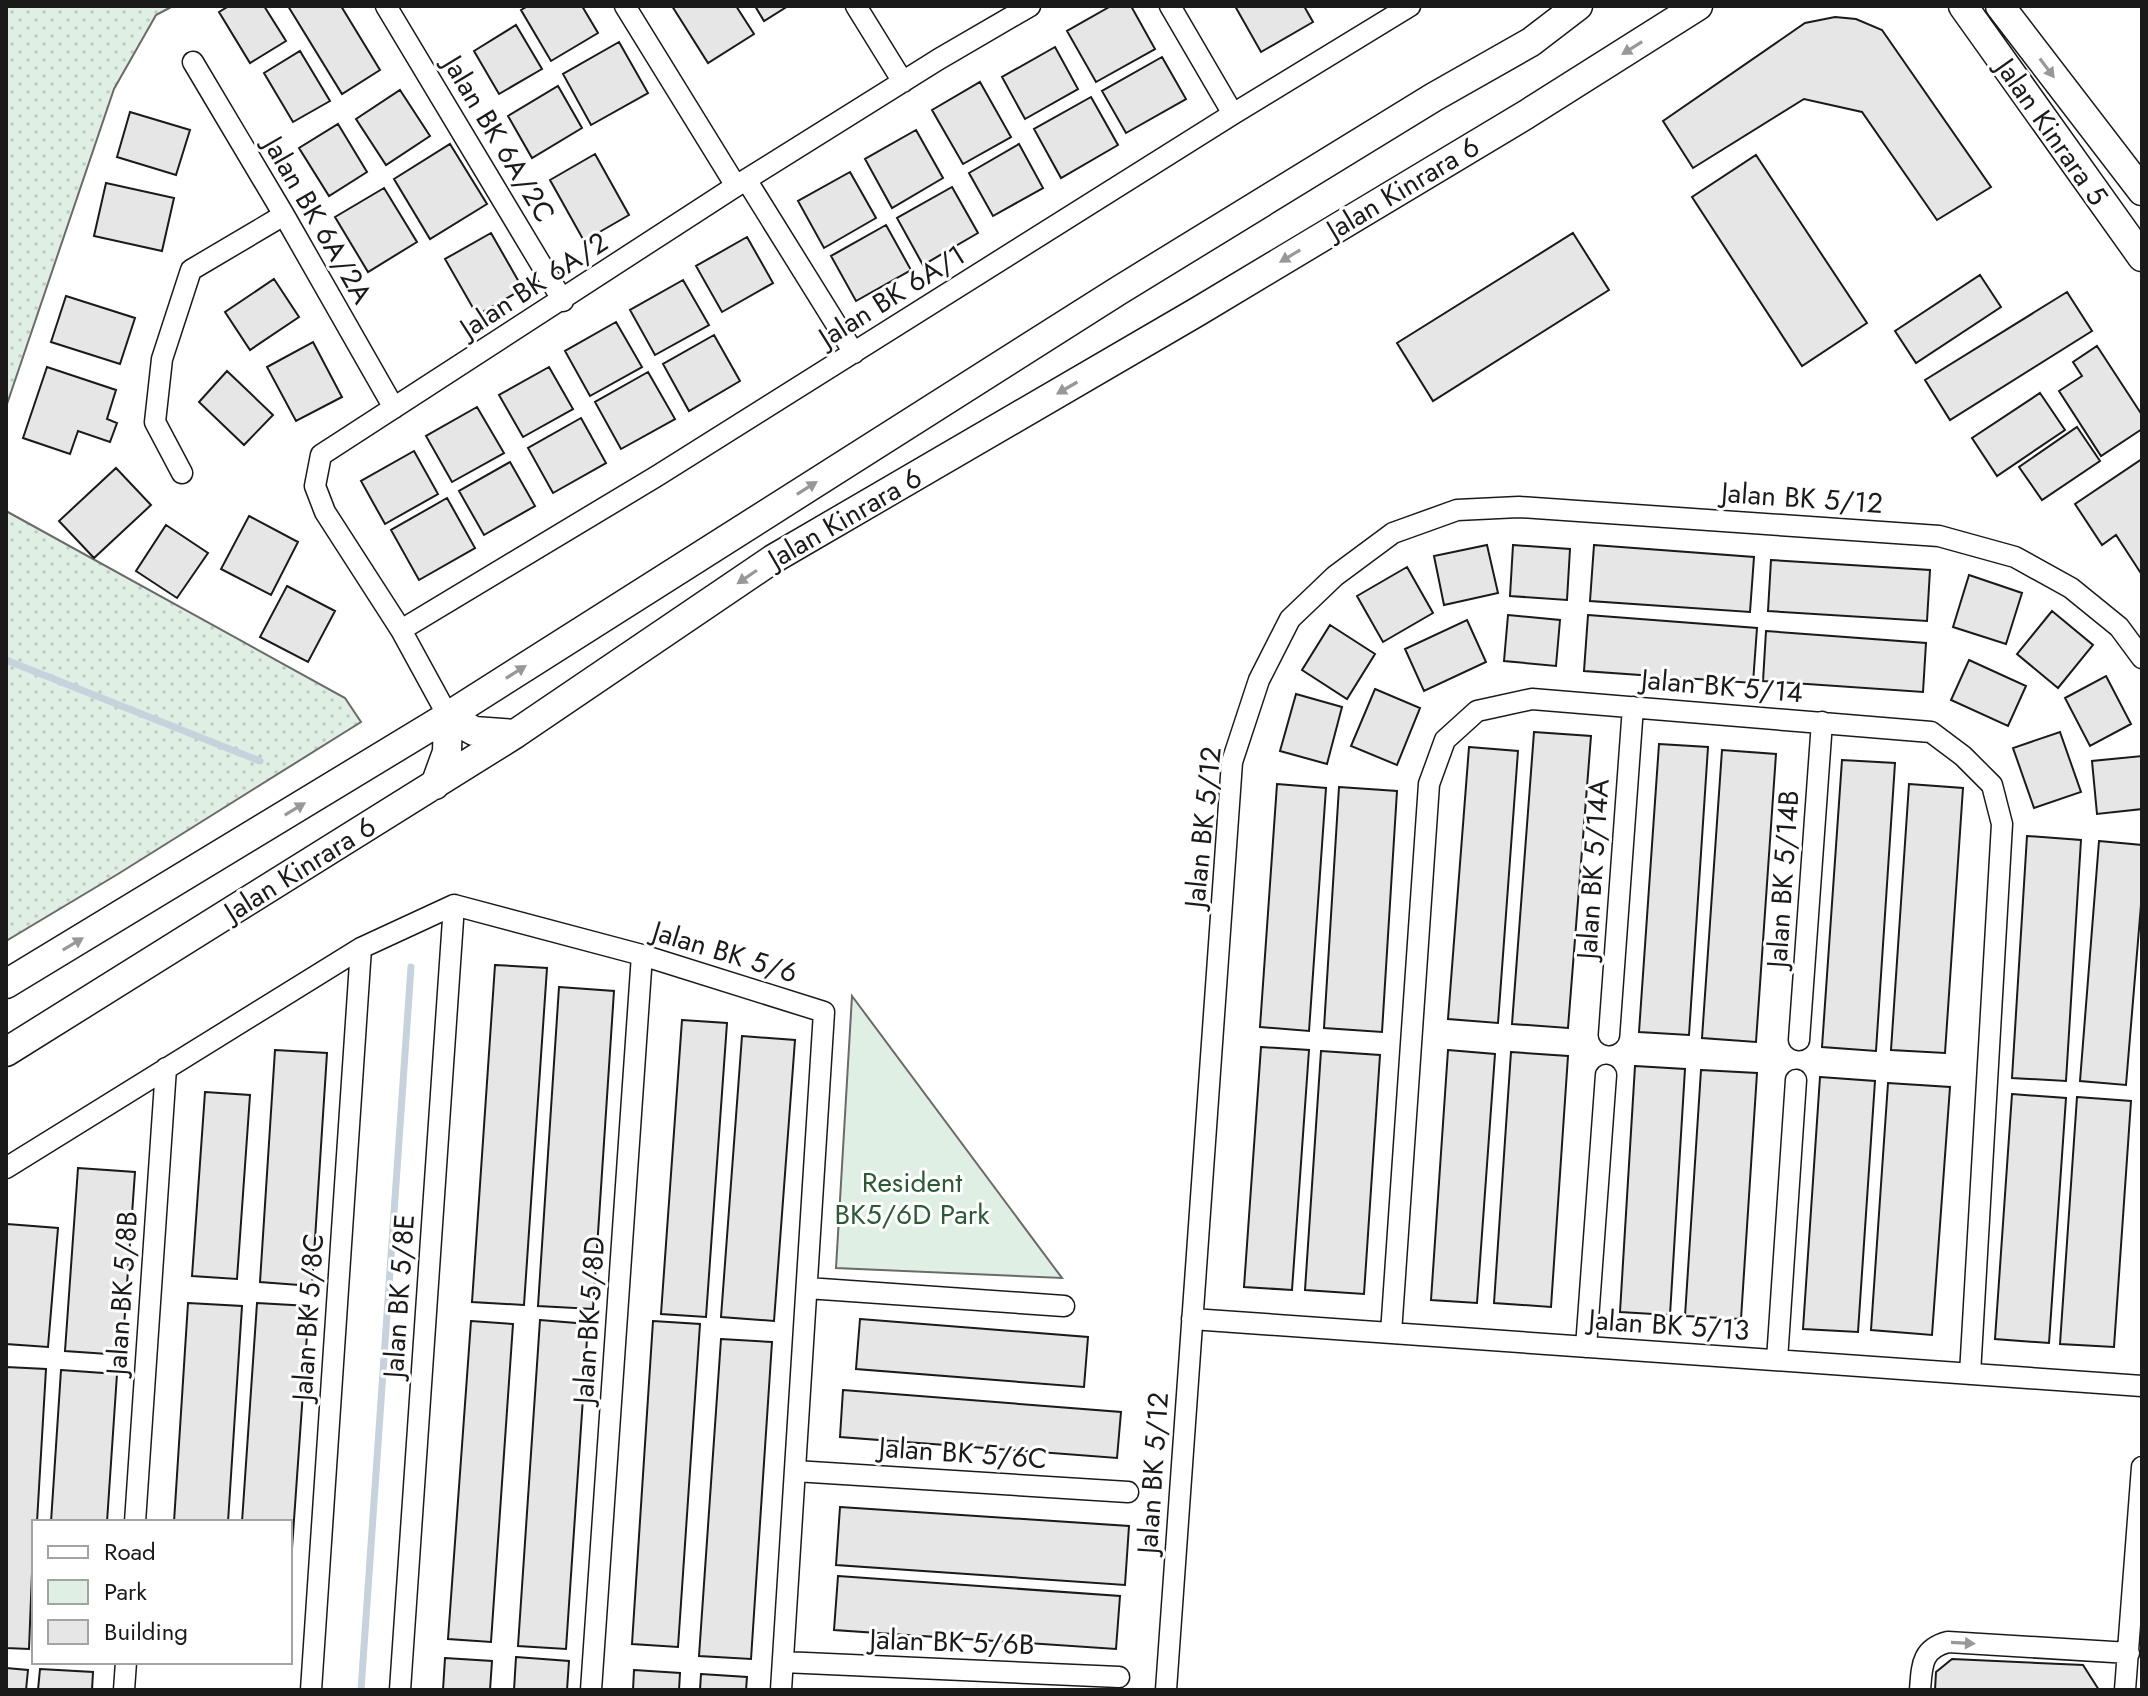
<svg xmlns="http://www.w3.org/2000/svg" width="2148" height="1696" font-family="Jost,sans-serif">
<defs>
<pattern id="grass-dots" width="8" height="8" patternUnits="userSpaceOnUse" patternTransform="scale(2)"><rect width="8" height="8" fill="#e0efe3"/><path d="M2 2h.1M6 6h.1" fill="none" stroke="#c0ccc2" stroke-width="1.8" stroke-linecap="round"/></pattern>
</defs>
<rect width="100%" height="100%" fill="#fff"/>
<!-- grass -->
<path fill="url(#grass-dots)" stroke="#6a6a6a" stroke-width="2" d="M6 6H173L156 15 114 89 6 407Z
M6 511 345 698 361 722 118 874 6 941Z"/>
<!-- park -->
<path fill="#e0efe3" stroke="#6a6a6a" stroke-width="2" d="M852 996 1062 1278 836 1268Z"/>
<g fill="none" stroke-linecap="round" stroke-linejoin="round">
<!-- stream -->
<path stroke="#c6d2dc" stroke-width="7" d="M6 660 260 761
M361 1690 411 967"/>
</g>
<!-- building -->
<path fill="#e6e6e6" stroke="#1a1a1a" stroke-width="2" d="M229 6H264L286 41 250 63 219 12Z
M288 6H341L380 70 342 94Z
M528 6H582L598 33 551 61 521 10Z
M672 6H736L754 34 708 63Z
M755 6H788L764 21Z
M1111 6H1131L1155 49 1096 82 1067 31Z
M1235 6H1304L1313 22 1261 52Z
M1835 17 1856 19 1882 30 1991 187 1937 220 1862 112 1804 99 1693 168 1663 121 1805 23Z
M516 25 542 69 499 94 474 51Z
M619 42 648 93 591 125 563 74Z
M1055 47 1078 89 1025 119 1002 77Z
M300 51 330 101 293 122 264 73Z
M1162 57 1186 99 1126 133 1102 91Z
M980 82 1011 137 963 164 932 110Z
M558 86 582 128 532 158 508 116Z
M400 90 430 136 386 165 356 119Z
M1091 97 1118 145 1061 178 1034 129Z
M130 112 190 130 176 175 117 157Z
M338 124 367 172 329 196 299 148Z
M916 130 943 178 892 208 865 159Z
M450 144 487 204 430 239 394 179Z
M1019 144 1043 188 993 216 969 173Z
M595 154 629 215 584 241 550 180Z
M1756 155 1867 323 1802 366 1692 197Z
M850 172 876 218 824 248 798 201Z
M106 183 174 198 162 251 94 236Z
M952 187 978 233 923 265 897 218Z
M384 188 417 242 368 272 335 217Z
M886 225 911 270 856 301 831 256Z
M491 233 523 289 477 315 445 259Z
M1573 233 1609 290 1433 401 1397 343Z
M747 237 773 283 722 312 696 266Z
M1980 275 2001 307 1916 363 1895 331Z
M274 279 299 317 250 350 225 312Z
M683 280 709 325 655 355 630 310Z
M2067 292 2092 331 1950 420 1925 380Z
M66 296 135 318 120 364 51 342Z
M616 322 642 367 590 396 565 351Z
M714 335 740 381 689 411 663 364Z
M313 342 342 397 296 421 267 367Z
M2097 346 2142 415V429L2101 456 2059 391 2082 376 2073 362Z
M47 367 116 390 107 419 117 423 110 442 78 431 70 454 23 438Z
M549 367 573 409 523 437 499 395Z
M227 371 273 415 244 445 199 402Z
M648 372 675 419 621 449 595 402Z
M2040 393 2065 430 1997 476 1972 438Z
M477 407 504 453 452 482 426 436Z
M581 418 606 463 553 493 528 448Z
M2077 427 2100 461 2042 500 2019 467Z
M414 451 438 494 385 524 361 481Z
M2142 459V575L2116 535 2102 545 2075 504Z
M510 462 535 506 484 535 459 491Z
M116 468 151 505 94 558 59 521Z
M447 498 475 548 419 580 391 530Z
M249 516 298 542 271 595 221 569Z
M166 525 208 553 177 598 136 571Z
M1487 545 1498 593 1444 605 1434 556Z
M1513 545 1570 549 1567 600 1510 596Z
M1594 545 1754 557 1750 612 1590 601Z
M1771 560 1930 570 1927 621 1768 611Z
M1407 567 1433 613 1383 642 1357 596Z
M1969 575 2022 593 2006 644 1953 627Z
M287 586 335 611 308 662 260 637Z
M2052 611 2093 645 2058 688 2017 654Z
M1508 615 1560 620 1556 666 1504 661Z
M1588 615 1757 628 1753 683 1584 671Z
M1467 620 1486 662 1424 691 1405 649Z
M1330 625 1375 654 1347 699 1302 670Z
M1766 631 1926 643 1923 692 1763 681Z
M1969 660 2026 686 2008 726 1951 700Z
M2106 676 2131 724 2090 746 2065 698Z
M1375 689 1420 708 1397 765 1351 746Z
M1296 694 1342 707 1327 764 1280 751Z
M1534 732 1591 736 1568 1028 1512 1024Z
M2060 732 2081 792 2034 808 2013 748Z
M1659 744 1708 747 1689 1035 1639 1032Z
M1469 747 1518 751 1498 1023 1448 1019Z
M1722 750 1776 754 1756 1042 1702 1038Z
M2142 756V809L2097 814 2092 761Z
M1842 760 1895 763 1876 1051 1822 1047Z
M1277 784 1326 788 1309 1031 1260 1027Z
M1909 784 1963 788 1945 1053 1891 1050Z
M1339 787 1397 791 1382 1032 1324 1028Z
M2027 836 2081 840 2066 1081 2012 1078Z
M2099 841 2142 845V893L2126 1085 2080 1081Z
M495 965 547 968 524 1305 472 1302Z
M559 987 614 991 593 1309 538 1306Z
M682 1020 727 1023 706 1317 661 1314Z
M742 1036 795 1040 774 1321 721 1317Z
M1261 1047 1309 1050 1292 1290 1244 1287Z
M275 1050 327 1053 312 1286 260 1282Z
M1448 1050 1495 1054 1477 1303 1431 1300Z
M1321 1051 1380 1055 1364 1294 1305 1290Z
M1511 1052 1568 1056 1551 1307 1494 1303Z
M1635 1066 1685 1069 1670 1315 1620 1312Z
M1701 1070 1757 1073 1741 1319 1685 1316Z
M1820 1077 1875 1081 1858 1332 1803 1329Z
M1888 1083 1950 1087 1932 1335 1871 1330Z
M205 1092 250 1095 237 1279 192 1276Z
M2012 1094 2066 1098 2049 1343 1995 1339Z
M2077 1097 2131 1101 2114 1347 2060 1344Z
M78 1168 135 1172 122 1355 65 1351Z
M7 1224 58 1228 48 1347 6 1344Z
M188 1303 242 1306 228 1522H174Z
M257 1303 309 1306 290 1577V1522H242Z
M860 1319 1088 1337 1084 1387 856 1369Z
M540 1320 588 1324 566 1649 518 1646Z
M471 1321 513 1324 491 1642 448 1639Z
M653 1321 700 1324 678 1647 632 1644Z
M721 1339 772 1342 751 1659 699 1656Z
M6 1367 46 1369 37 1522H34L29 1649 6 1648Z
M61 1370 117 1374 107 1522H51Z
M843 1390 1121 1412 1117 1458 840 1437Z
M840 1507 1129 1526 1125 1585 836 1565Z
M838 1576 1120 1596 1116 1649 834 1630Z
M516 1657 569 1661 567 1690H514Z
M445 1658 492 1661 490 1690H443Z
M1952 1659 2083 1665 2099 1690H1935L1936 1672Z
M6 1668 28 1670 26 1690H6Z
M40 1669 93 1672 92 1690H38Z
M634 1670 680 1673 679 1690H633Z
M701 1674 747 1677 746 1690H700Z"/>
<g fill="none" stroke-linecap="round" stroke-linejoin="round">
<!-- minor casing -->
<g stroke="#1a1a1a" stroke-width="23">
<path id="minor" d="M386 6 563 301
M625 6 736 186
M856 6 903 82
M1170 6 1233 114
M193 62 284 215 394 408
M747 181 854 353
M182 473 155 422 162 359 191 270 284 215
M401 630 657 476 1233 114 1410 6
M448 716 401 630 325 512 315 486 321 455 736 186 939 59 1030 6
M1609 1035 1633 707
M1799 1040 1822 722
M6 1168 361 948 454 905 642 955 824 1012 781 1690
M807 1288 1064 1306
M1192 1319 2142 1386
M1391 1333 1429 784 1445 740 1477 711 1532 699 1931 732 1963 756 1992 785 2002 824 1970 1374
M1586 1347 1606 1075
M1777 1360 1796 1080
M795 1471 1128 1492
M135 1522 166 1068
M783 1662 1119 1677
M124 1690 126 1662
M311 1690 361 948
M400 1690 454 905
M591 1690 642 955
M1166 1690 1232 762 1259 680 1290 619 1335 576 1393 533 1457 510 1519 507 1939 536 2015 557 2071 588 2119 627 2142 658
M1920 1690C1922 1666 1921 1649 1948 1642L2129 1653
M2125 1690 2142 1467"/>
</g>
<!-- secondary casing -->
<g stroke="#1a1a1a" stroke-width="31">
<path id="secondary" d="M1963 6 2142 257
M2000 6 2142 191
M435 785 447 752 448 716 474 731 515 734
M6 984 448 716 1118 291 1434 97 1531 42 1578 6
M6 1052 515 734 773 559 1197 312 1527 114 1698 6"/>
</g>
<!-- minor -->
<use href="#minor" stroke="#fff" stroke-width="20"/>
<!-- secondary -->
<use href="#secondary" stroke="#fff" stroke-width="28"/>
</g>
<!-- one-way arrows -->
<defs><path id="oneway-solid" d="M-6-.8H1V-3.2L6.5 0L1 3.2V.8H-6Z" transform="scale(2)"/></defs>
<g fill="#989898">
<use href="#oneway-solid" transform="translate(1632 48) rotate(148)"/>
<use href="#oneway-solid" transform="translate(2047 68) rotate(53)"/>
<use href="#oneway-solid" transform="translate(1290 256) rotate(149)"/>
<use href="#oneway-solid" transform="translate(1067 388) rotate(150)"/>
<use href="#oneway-solid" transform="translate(807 488) rotate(-32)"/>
<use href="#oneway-solid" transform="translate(747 577) rotate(146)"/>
<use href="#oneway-solid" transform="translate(516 672) rotate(-32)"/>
<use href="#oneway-solid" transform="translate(295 809) rotate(-31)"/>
<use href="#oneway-solid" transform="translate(73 944) rotate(-31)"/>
<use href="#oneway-solid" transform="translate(1963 1643) rotate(3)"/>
</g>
<g text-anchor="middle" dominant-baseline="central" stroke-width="6" stroke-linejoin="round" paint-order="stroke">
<!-- street labels -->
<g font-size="28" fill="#1a1a1a" stroke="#fff">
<text transform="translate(2052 132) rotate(55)">Jalan Kinrara 5</text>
<text transform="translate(499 139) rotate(59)">Jalan BK 6A/2C</text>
<text transform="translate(1403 188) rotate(-31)">Jalan Kinrara 6</text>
<text transform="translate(318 220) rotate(60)">Jalan BK 6A/2A</text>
<text transform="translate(534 285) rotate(-33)">Jalan BK 6A/2</text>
<text transform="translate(892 296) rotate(-32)">Jalan BK 6A/1</text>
<text transform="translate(1802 498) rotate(4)">Jalan BK 5/12</text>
<text transform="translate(845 518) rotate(-30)">Jalan Kinrara 6</text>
<text transform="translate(1722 686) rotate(5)">Jalan BK 5/14</text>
<text transform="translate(1203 827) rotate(-84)">Jalan BK 5/12</text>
<text transform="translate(300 869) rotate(-32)">Jalan Kinrara 6</text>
<text transform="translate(1593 869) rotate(-86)">Jalan BK 5/14A</text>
<text transform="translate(1783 879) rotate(-86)">Jalan BK 5/14B</text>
<text transform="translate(725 952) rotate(17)">Jalan BK 5/6</text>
<text transform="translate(122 1293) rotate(-86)">Jalan BK 5/8B</text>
<text transform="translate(399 1296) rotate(-86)">Jalan BK 5/8E</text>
<text transform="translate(308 1317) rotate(-86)">Jalan BK 5/8C</text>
<text transform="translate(589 1320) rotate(-86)">Jalan BK 5/8D</text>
<text transform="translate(1669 1325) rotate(4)">Jalan BK 5/13</text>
<text transform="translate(963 1453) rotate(4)">Jalan BK 5/6C</text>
<text transform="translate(1153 1473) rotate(-86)">Jalan BK 5/12</text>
<text transform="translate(952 1642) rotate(2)">Jalan BK 5/6B</text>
</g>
<!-- park labels -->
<g font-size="28" fill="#2b5a34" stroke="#fff">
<text x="912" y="1182">Resident<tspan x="912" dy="32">BK5/6D Park</tspan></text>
</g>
</g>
<!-- border -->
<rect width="2148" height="1696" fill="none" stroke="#1a1a1a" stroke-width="16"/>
<!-- legend -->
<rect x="32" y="1520" width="260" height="144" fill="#ffffff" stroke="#a3a3a3" stroke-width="2"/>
<rect x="48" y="1546" width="40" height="12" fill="#ffffff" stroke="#a3a3a3" stroke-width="2"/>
<text x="104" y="1560" font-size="24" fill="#1a1a1a">Road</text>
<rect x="48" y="1580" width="40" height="24" fill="#e0efe3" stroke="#a3a3a3" stroke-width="2"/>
<text x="104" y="1600" font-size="24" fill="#1a1a1a">Park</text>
<rect x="48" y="1620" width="40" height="24" fill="#e6e6e6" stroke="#a3a3a3" stroke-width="2"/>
<text x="104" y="1640" font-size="24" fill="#1a1a1a">Building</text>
</svg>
